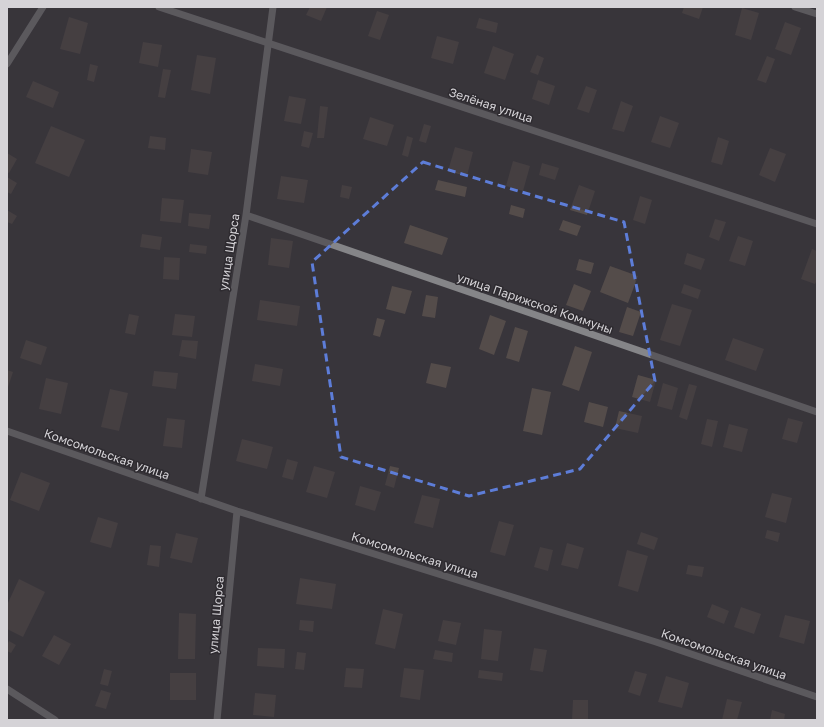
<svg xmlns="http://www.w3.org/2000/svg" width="824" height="727" font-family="'Golos Text',sans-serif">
<rect width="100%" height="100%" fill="#38353b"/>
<!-- building -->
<path fill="#544c4a" d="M310 7H327L321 21 306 15Z
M684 7H703L699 19 682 13Z
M742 8 759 13 751 40 735 35Z
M377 11 389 15 380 40 368 36Z
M69 17 88 23 80 54 60 49Z
M479 18 498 23 496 33 476 28Z
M785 22 801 28 791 55 775 49Z
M437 36 459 42 453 64 431 58Z
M143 42 162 45 158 67 139 63Z
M493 46 514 54 505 80 484 73Z
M197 55 216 58 210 94 191 90Z
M537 55 544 58 538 75 530 72Z
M767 56 775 59 766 83 757 80Z
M90 64 98 66 94 82 87 80Z
M163 69 171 70 165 98 158 97Z
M538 80 555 86 549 105 532 99Z
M33 81 59 92 53 108 26 97Z
M586 86 597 90 589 113 577 109Z
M289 96 306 99 301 124 284 121Z
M621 101 633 106 624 132 612 129Z
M320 106 328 107 324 138H317Z
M660 116 679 123 670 148 651 142Z
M370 117 394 125 387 146 363 139Z
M424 124 431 126 426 143 419 141Z
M51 126 85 140 69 177 35 163Z
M304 131 313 133 309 148 301 146Z
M150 136 166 138 165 150 148 148Z
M407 136 413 138 408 157 402 155Z
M718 137 729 141 722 165 711 162Z
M455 147 473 152 467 176 448 171Z
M770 148 786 154 775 182 759 175Z
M191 149 212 152 208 175 188 172Z
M7 153 17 159 9 173 7 172Z
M513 161 530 166 523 191 506 186Z
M542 163 559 168 555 180 539 175Z
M281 176 308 180 304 203 277 199Z
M7 177 17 183 11 194 7 192Z
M438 180 467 187 465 197 435 190Z
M342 185 352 187 349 199 340 197Z
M579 185 595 191 587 215 570 210Z
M640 196 652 200 645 224 633 220Z
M162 198 184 200 181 223 160 221Z
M511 205 525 209 523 218 509 214Z
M7 210 17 216 12 224 7 222Z
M189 213 211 215 209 229 188 226Z
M715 219 726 222 719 241 709 237Z
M563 220 581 226 577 236 559 230Z
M410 225 448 238 442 255 404 243Z
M142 234 162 237 160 250 140 247Z
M738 236 753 241 745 266 729 261Z
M271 238 293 241 289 268 268 265Z
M190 244 207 246 206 254 189 252Z
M812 249 817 251V280L815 284 801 279Z
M687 253 705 259 701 270 684 264Z
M164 257 180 258 179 280 163 279Z
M579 259 594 263 591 274 576 270Z
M610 266 638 276 628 303 600 292Z
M574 284 591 291 583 311 566 305Z
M684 284 701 290 698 299 681 293Z
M392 286 412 291 405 314 386 309Z
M426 295 438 297 435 318 422 316Z
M260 300 300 306 297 326 257 320Z
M672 304 692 310 680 346 660 340Z
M627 307 641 312 633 336 619 332Z
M129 314 139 316 135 335 125 333Z
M175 314 195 316 192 337 172 335Z
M490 315 506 321 494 355 479 349Z
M377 318 385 320 380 337 373 335Z
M515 327 528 331 519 362 506 358Z
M733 338 764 349 756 371 725 360Z
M26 340 47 347 41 365 20 358Z
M182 340 198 341 196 359 179 356Z
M575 346 592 352 579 391 562 385Z
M431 363 451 367 446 388 426 383Z
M255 364 283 369 280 386 252 381Z
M7 370 13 372 7 390Z
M154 371 178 373 176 389 152 386Z
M638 375 656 380 650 402 632 397Z
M46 378 68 383 61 414 39 409Z
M663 383 678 388 672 410 657 406Z
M689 384 697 386 687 420 679 417Z
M532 388 551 392 542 435 523 431Z
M110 389 128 393 119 431 101 427Z
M589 402 608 407 603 427 584 422Z
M619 411 642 416 638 433 615 428Z
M167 418 185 420 182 448 163 446Z
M788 418 803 422 797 443 782 439Z
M707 419 718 421 712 447 701 444Z
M729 424 748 429 742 452 723 447Z
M242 439 273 447 267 469 236 461Z
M287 459 298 462 293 480 282 477Z
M314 466 335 472 327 498 306 492Z
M390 466 399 468 394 488 385 485Z
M21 472 50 483 39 511 10 500Z
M360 486 381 492 375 511 355 505Z
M772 493 792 498 786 523 765 517Z
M422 495 440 499 433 528 414 523Z
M98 517 118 523 111 548 90 542Z
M499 521 514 525 505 556 490 552Z
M767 530 780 533 778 542 765 538Z
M641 532 658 538 654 550 637 544Z
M176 533 198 538 192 563 170 558Z
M567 543 584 548 578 569 561 565Z
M150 545 161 546 159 567 147 565Z
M540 547 553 550 548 571 534 567Z
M627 550 648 556 638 592 618 586Z
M688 565 704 567 702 577 686 574Z
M300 578 336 584 332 609 296 604Z
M19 579 45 592 23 637 7 629V605Z
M712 604 729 611 724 624 707 617Z
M741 607 761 614 754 634 734 627Z
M383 609 403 614 395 649 375 644Z
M179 613 196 614 195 659H178Z
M785 615 810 621 804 644 779 637Z
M300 620 314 621 313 632 299 630Z
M443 620 461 623 456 645 438 641Z
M484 629 502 631 498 661 481 659Z
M54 635 71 644 59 665 42 656Z
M9 641 16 645 11 653 7 651V645Z
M258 648 285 649 284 668 257 666Z
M534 648 547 650 543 672 530 670Z
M435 650 453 653 452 662 433 659Z
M297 652 306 653 304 670 295 669Z
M346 668 364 669 362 688 344 687Z
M404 668 424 670 420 700 400 697Z
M104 669 112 671 108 686 100 684Z
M479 670 503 673 502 681 478 678Z
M635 671 647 674 640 696 628 692Z
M170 673H196V700H170Z
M666 676 689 683 682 708 658 702Z
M101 690 111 693 106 709 95 706Z
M255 693 276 695 274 717 253 715Z
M727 699 742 702 737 720H722Z
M573 700H588V720H572Z
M772 710 785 714 784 720H770Z"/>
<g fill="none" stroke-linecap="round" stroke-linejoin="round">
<!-- minor -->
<path stroke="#858588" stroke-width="7" d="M159 7 817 224
M795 7 817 14
M7 64 43 7
M246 215 817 412
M7 431 237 511 656 642 817 697
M201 499 246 215 273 7
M7 689 55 720
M217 720 237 511"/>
</g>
<!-- marked area -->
<path d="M0 0H824V727H0ZM423 162 501 186 624 222 655 381 580 469 469 496 341 457 312 262Z" fill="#38353b" fill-opacity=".55" fill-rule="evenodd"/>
<path fill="none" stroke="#5d7dd8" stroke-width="3" stroke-dasharray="8 5" stroke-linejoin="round" d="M423 162 501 186 624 222 655 381 580 469 469 496 341 457 312 262Z"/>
<g text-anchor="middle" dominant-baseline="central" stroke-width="3" stroke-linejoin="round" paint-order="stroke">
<!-- street labels -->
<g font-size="12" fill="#d5d3d7" stroke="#2e2b30">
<text transform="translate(491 105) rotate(18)">Зелёная улица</text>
<text transform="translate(229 252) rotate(-81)">улица Щорса</text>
<text transform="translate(535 303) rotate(19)">улица Парижской Коммуны</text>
<text transform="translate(107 454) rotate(19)">Комсомольская улица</text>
<text transform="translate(415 555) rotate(17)">Комсомольская улица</text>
<text transform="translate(216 615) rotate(-85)">улица Щорса</text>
<text transform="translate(724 654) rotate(19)">Комсомольская улица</text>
</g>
</g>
<!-- border -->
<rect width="824" height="727" fill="none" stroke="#d5d3d7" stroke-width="16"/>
</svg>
